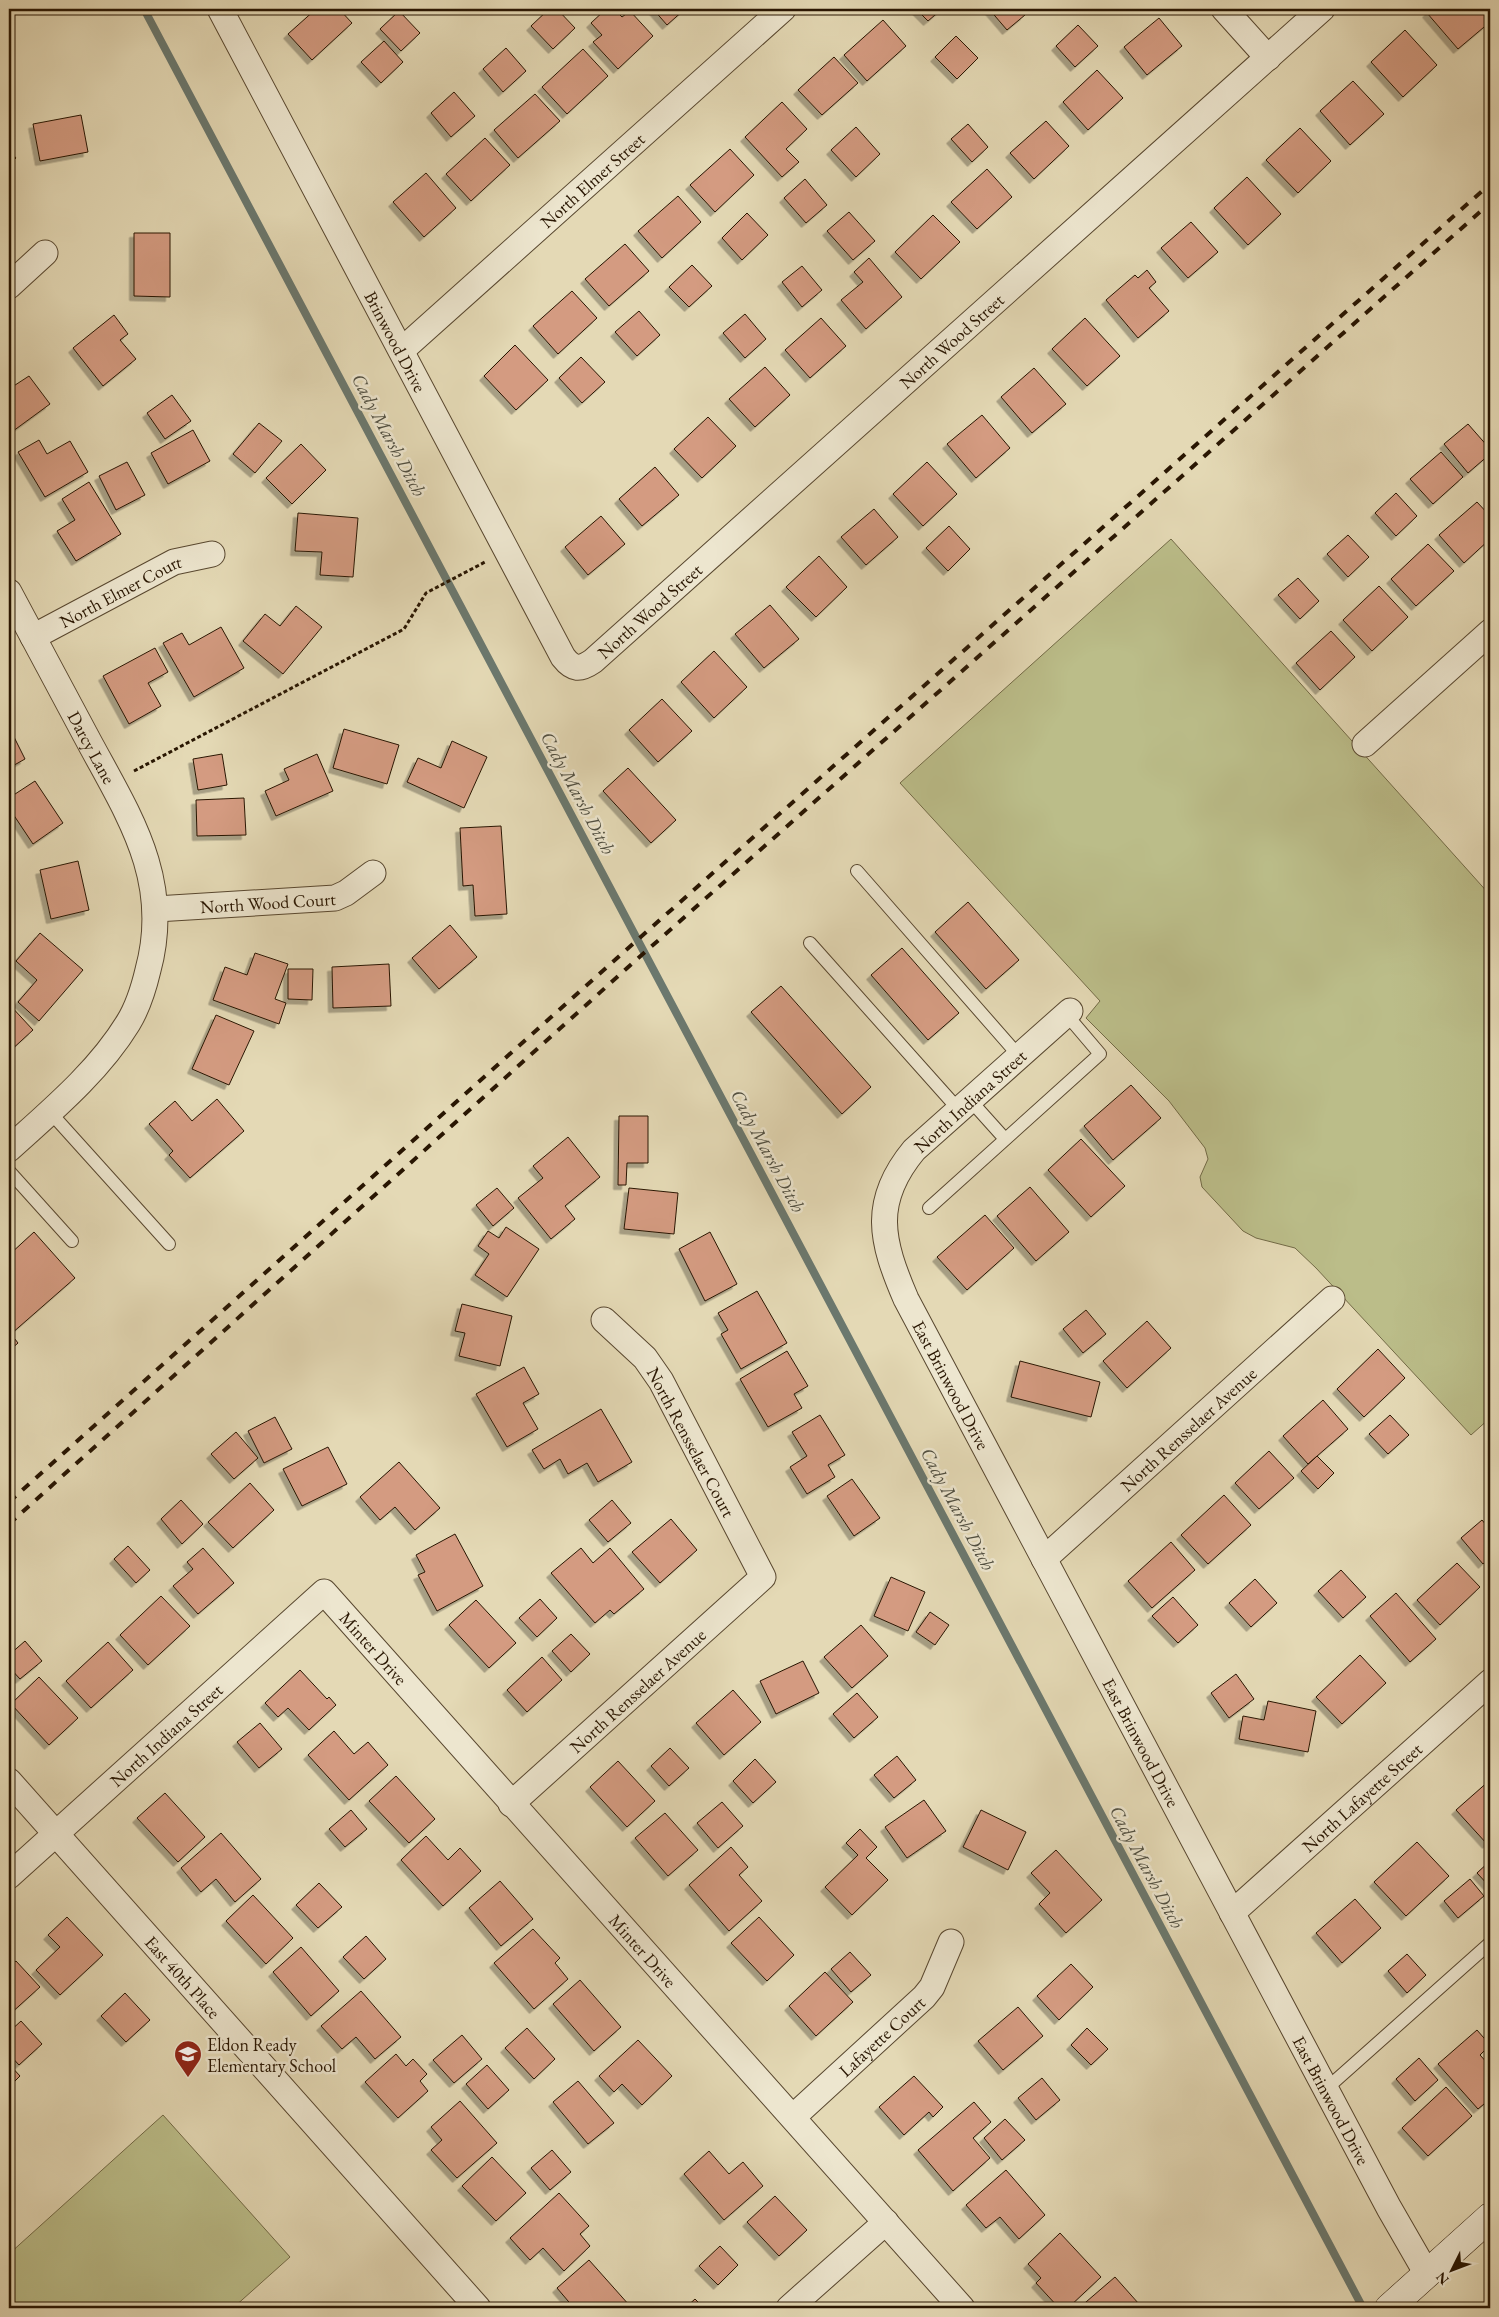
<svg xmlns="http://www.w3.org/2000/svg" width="1499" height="2317" font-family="'EB Garamond',serif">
<defs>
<filter id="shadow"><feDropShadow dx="-4.5" dy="4.5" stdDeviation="0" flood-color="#0004"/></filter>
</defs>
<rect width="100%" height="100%" fill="#e4d9b5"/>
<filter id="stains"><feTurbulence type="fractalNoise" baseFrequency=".004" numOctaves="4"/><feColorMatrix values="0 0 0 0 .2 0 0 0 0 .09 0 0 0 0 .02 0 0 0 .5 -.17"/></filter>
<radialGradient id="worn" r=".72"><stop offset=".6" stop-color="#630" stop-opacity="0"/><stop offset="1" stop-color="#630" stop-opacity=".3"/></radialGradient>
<!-- green -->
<path fill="#bbbd89" stroke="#726a46" d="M1171 539 1490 895V1418L1471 1435 1316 1268 1295 1248 1256 1238 1243 1231 1202 1187 1200 1177 1208 1159 1205 1148 1169 1101 1086 1018 1100 1001 900 783Z
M163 2115 290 2257 233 2308H9V2254Z"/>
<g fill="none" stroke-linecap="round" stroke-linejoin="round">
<!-- stream -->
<path stroke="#6b786e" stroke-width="8" d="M144 9 1363 2308"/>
</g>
<!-- building -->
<path fill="#d49b81" stroke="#291602" filter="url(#shadow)" d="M316 9H339L352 23 312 60 288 34Z
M549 9H557L575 28 553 49 531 26Z
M606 9H614L622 17 630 11 653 36 618 69 593 42 602 35 591 23Z
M653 9H685L667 25Z
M916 9H942L928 21Z
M989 9H1021L1025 15 1007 30Z
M1431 9H1480L1490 22 1458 49 1427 13Z
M399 11 420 33 401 51 380 29Z
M1159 18 1182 46 1147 75 1124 47Z
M883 20 906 46 867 81 844 55Z
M1078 25 1098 46 1075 67 1056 46Z
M1405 30 1437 65 1403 97 1371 62Z
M956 36 978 58 957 79 935 57Z
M384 41 403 62 381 83 361 62Z
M506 48 526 71 503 92 483 69Z
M583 49 608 76 567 114 542 87Z
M834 57 858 83 822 115 798 90Z
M1097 70 1123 98 1088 130 1063 102Z
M1353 81 1384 114 1350 145 1320 111Z
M454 92 475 116 451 137 431 113Z
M535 94 560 121 518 158 494 130Z
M782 102 807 129 786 149 799 162 782 177 745 137Z
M81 115 88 152 40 161 33 124Z
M1046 121 1069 146 1034 179 1010 153Z
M968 124 988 147 972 162 951 139Z
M856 127 880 154 856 177 831 150Z
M1300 128 1331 161 1298 193 1266 160Z
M485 138 510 165 471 201 446 174Z
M730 149 754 175 715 212 690 185Z
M9 150 16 158 9 165Z
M987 169 1012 197 977 229 951 202Z
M426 173 456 208 424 237 393 202Z
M1247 177 1281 214 1248 245 1214 208Z
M805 179 827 205 806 223 784 198Z
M678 196 701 222 662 258 638 231Z
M849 212 875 241 853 260 827 231Z
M747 213 768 235 742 260 722 238Z
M933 215 960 242 921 279 895 252Z
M1191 222 1218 252 1188 278 1161 248Z
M134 233H170V297L134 296Z
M625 244 649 271 609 306 585 279Z
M869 258 902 297 866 329 841 300 863 282 854 272Z
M692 265 712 286 689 307 669 287Z
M802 266 822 290 802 307 782 282Z
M1147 270 1156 282 1149 288 1169 311 1138 338 1106 300 1135 275 1138 278Z
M572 291 597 318 558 354 533 326Z
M639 311 660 335 637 356 615 332Z
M745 314 766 339 745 358 723 333Z
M114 315 128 334 120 340 136 359 103 386 73 348Z
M821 318 846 346 810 378 785 350Z
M1085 318 1120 356 1087 386 1052 349Z
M515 345 548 380 516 410 484 376Z
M581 357 605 382 582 403 559 378Z
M765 367 790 395 755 427 729 399Z
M1034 368 1066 404 1032 433 1001 397Z
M29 376 50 404 9 434V389Z
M172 395 191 421 165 439 147 413Z
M982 415 1010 448 976 478 947 444Z
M708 417 736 446 702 478 674 449Z
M259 423 282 441 255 473 233 454Z
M1468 424 1490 449V454L1468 473 1444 444Z
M193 430 210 461 168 484 151 453Z
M39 440 47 454 70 441 88 472 45 497 18 452Z
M301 444 326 470 292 504 266 478Z
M1441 452 1463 477 1433 504 1410 479Z
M127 462 145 495 116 510 99 476Z
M927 462 957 494 923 526 893 494Z
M655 467 679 495 642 526 619 499Z
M89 482 121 534 76 561 57 531 75 520 62 499Z
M1396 493 1417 516 1396 536 1375 513Z
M1477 502 1490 516V539L1464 563 1439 535Z
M874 509 898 537 866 565 841 537Z
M298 513 358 518 353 577 320 575 322 552 295 551Z
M601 516 625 544 588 575 565 547Z
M949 526 970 549 948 571 926 548Z
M1348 535 1369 557 1348 577 1327 554Z
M1428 544 1454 571 1416 606 1391 579Z
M819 556 847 587 816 617 786 587Z
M1298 578 1319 601 1300 619 1278 595Z
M1379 586 1408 617 1372 651 1343 620Z
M770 605 799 639 764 668 735 634Z
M296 606 322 627 283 674 243 641 265 614 280 626Z
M221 627 244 668 194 697 163 643 182 633 189 645Z
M1331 631 1355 657 1320 690 1296 663Z
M155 648 168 672 148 683 161 706 129 724 103 676Z
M714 651 747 687 714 718 681 682Z
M662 699 692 731 658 762 629 730Z
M9 727 25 759 9 768Z
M344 729 399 745 387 784 333 768Z
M452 741 487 757 464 808 407 782 418 758 441 768Z
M222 754 227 785 198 790 193 759Z
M317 754 333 791 276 816 265 791 289 780 284 769Z
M628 768 676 820 651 843 603 791Z
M35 781 63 823 33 844 9 808V798Z
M244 798 246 835 197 836 196 800Z
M501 826 507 914 475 916 473 885 463 886 460 828Z
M78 861 89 910 51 919 40 870Z
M968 902 1019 960 986 989 935 932Z
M450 925 477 957 439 989 412 958Z
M40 933 83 970 39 1021 18 1002 37 980 16 961Z
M902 948 959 1013 928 1040 871 975Z
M255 953 288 964 275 999 286 1003 279 1024 213 1000 225 967 247 975Z
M389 964 391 1006 333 1008 332 967Z
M288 969H313L312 1000 288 999Z
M781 986 871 1087 842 1114 751 1012Z
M9 1004 33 1030 9 1052Z
M216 1015 254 1031 229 1085 192 1069Z
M1131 1085 1161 1118 1113 1160 1084 1126Z
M217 1099 244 1131 190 1178 169 1155 173 1151 149 1124 175 1101 192 1121Z
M619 1116H648V1163H627L626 1185H618Z
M568 1137 600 1177 565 1206 575 1219 551 1239 518 1198 543 1178 533 1166Z
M1081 1139 1125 1186 1091 1217 1048 1170Z
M1030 1187 1069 1232 1036 1261 997 1216Z
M497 1188 514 1208 493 1226 476 1205Z
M629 1188 678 1193 674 1234 624 1229Z
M985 1215 1014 1248 967 1290 937 1257Z
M506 1227 539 1249 507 1297 475 1275 489 1254 478 1246 488 1231 499 1238Z
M34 1232 75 1278 11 1334 18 1343 9 1351V1255Z
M710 1232 737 1284 705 1301 679 1249Z
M757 1291 787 1343 741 1369 721 1334 728 1330 718 1313Z
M462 1304 512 1316 500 1366 459 1356 465 1333 455 1331Z
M1086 1310 1106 1334 1083 1353 1063 1329Z
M1147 1321 1171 1348 1127 1388 1103 1361Z
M1378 1349 1405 1378 1364 1417 1337 1389Z
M787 1351 808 1386 794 1394 802 1408 768 1427 740 1379Z
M1020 1361 1100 1382 1091 1417 1011 1397Z
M524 1367 539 1394 523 1403 538 1429 507 1447 476 1394Z
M1323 1400 1348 1429 1308 1464 1283 1436Z
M601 1409 632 1462 598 1482 587 1463 568 1474 560 1459 544 1469 532 1450Z
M820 1415 845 1455 828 1465 835 1477 807 1494 790 1467 807 1456 792 1432Z
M1390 1415 1409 1435 1388 1454 1369 1434Z
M275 1417 292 1449 264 1463 248 1431Z
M236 1432 258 1458 234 1479 211 1454Z
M328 1447 347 1484 302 1506 283 1469Z
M1269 1451 1294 1478 1259 1509 1235 1483Z
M1317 1456 1334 1473 1318 1489 1301 1471Z
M399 1462 440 1508 415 1530 395 1507 380 1520 360 1497Z
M852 1479 880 1518 854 1536 827 1496Z
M250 1483 274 1510 233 1548 208 1522Z
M1224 1495 1251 1525 1208 1564 1181 1535Z
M181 1500 203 1524 182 1544 161 1519Z
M612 1500 631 1523 608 1542 589 1520Z
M671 1519 697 1550 660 1583 632 1552Z
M1482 1520 1487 1526 1490 1523V1557L1483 1564 1461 1538Z
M455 1534 483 1586 437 1611 418 1575 425 1572 416 1555Z
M1171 1542 1195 1570 1152 1608 1128 1581Z
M128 1546 150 1570 136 1583 114 1559Z
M203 1548 234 1583 198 1614 173 1586 193 1569 187 1562Z
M581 1548 593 1563 610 1548 644 1589 614 1614 610 1610 595 1623 551 1573Z
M1457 1563 1480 1587 1440 1625 1417 1600Z
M1341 1570 1366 1597 1343 1618 1318 1591Z
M891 1577 925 1592 908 1631 874 1616Z
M1255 1579 1277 1603 1251 1627 1229 1603Z
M1396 1593 1436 1639 1410 1662 1370 1616Z
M161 1596 190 1626 148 1665 120 1635Z
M1173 1597 1198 1625 1178 1643 1152 1616Z
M540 1599 557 1618 537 1637 519 1618Z
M476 1600 516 1643 489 1668 449 1625Z
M930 1612 949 1625 935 1645 916 1632Z
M861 1625 888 1656 852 1688 824 1657Z
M571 1634 590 1654 571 1672 552 1651Z
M25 1641 42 1661 20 1679 9 1667V1655Z
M108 1642 133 1670 91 1708 66 1681Z
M1360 1655 1386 1683 1342 1724 1316 1697Z
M542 1657 562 1680 527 1712 507 1690Z
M803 1661 819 1693 776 1714 760 1681Z
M300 1670 327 1699 329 1697 336 1705 309 1730 288 1708 278 1717 265 1703Z
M1236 1674 1254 1699 1229 1718 1211 1693Z
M39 1677 78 1718 49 1745 11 1704Z
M733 1690 761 1722 724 1755 696 1723Z
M857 1693 878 1717 854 1738 833 1714Z
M1268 1701 1316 1711 1308 1752 1239 1739 1243 1716 1264 1720Z
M260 1723 282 1749 259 1768 237 1742Z
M334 1731 354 1754 368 1742 388 1765 349 1800 308 1755Z
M670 1748 689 1768 669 1786 651 1766Z
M897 1756 916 1780 894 1798 874 1775Z
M755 1759 776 1782 753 1803 733 1781Z
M618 1761 655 1801 627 1827 590 1787Z
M396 1776 435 1819 409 1843 369 1801Z
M1490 1780V1841L1487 1844 1456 1810Z
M165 1793 205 1837 178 1862 137 1818Z
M924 1800 946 1831 907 1858 885 1827Z
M722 1802 743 1826 718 1848 697 1823Z
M351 1810 367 1829 345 1847 329 1829Z
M981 1810 1026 1832 1008 1870 963 1847Z
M665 1813 698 1850 668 1876 635 1838Z
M860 1829 877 1847 866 1858 888 1880 852 1915 825 1887 858 1855 846 1843Z
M221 1833 261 1879 235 1902 216 1879 201 1892 181 1868Z
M426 1836 448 1860 460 1848 481 1871 443 1906 401 1860Z
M1417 1842 1449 1876 1406 1916 1374 1882Z
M731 1847 748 1867 739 1875 762 1901 729 1931 689 1885Z
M1056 1850 1102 1900 1066 1933 1039 1904 1050 1893 1031 1873Z
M1490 1861V1887L1477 1873Z
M1470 1879 1484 1896 1458 1918 1444 1901Z
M500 1881 533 1919 501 1946 469 1908Z
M319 1883 342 1907 318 1928 296 1905Z
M253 1895 293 1938 266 1964 226 1921Z
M1355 1899 1381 1928 1342 1963 1316 1933Z
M67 1917 103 1955 60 1995 36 1970 60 1947 48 1935Z
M759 1917 794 1955 767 1981 731 1943Z
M533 1929 560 1958 555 1963 568 1979 534 2009 494 1963Z
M366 1936 386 1959 364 1979 343 1957Z
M301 1947 339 1991 311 2016 273 1972Z
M850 1952 871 1975 851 1992 831 1969Z
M1407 1954 1426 1975 1407 1993 1388 1971Z
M16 1961 40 1987 9 2015V1967Z
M1071 1964 1093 1987 1059 2020 1037 1996Z
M825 1972 853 2002 816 2036 789 2006Z
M580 1980 621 2027 594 2051 553 2004Z
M361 1991 401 2037 375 2059 356 2037 342 2049 321 2026Z
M125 1993 150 2020 126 2042 101 2016Z
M1018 2007 1043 2036 1003 2070 978 2041Z
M21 2021 42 2044 19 2065 9 2054V2032Z
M527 2028 555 2059 534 2079 505 2048Z
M1087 2028 1108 2049 1091 2065 1071 2045Z
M1477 2030 1490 2045 1480 2055 1490 2066V2099L1478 2109 1438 2064Z
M462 2035 482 2059 454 2083 433 2060Z
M638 2040 672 2076 642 2105 622 2084 614 2092 599 2076Z
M396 2054 406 2066 413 2059 427 2074 420 2081 428 2091 398 2118 365 2082Z
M1419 2058 1438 2080 1415 2101 1396 2079Z
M9 2064 20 2076 9 2087Z
M487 2065 509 2090 488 2109 466 2084Z
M914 2076 943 2107 933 2117 929 2112 904 2135 879 2107Z
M1042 2078 1060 2100 1036 2120 1018 2098Z
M578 2081 614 2123 588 2144 553 2102Z
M1446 2087 1472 2116 1428 2156 1402 2128Z
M460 2101 497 2143 457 2178 431 2150 442 2140 431 2127Z
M974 2102 991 2122 973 2138 990 2158 953 2191 918 2150Z
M1005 2119 1025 2140 1002 2160 984 2138Z
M552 2150 571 2172 550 2190 531 2168Z
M709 2151 729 2174 743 2162 763 2186 724 2220 684 2174Z
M492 2157 526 2193 496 2221 462 2186Z
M1006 2170 1045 2215 1019 2239 1000 2217 986 2228 966 2205Z
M559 2193 589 2226 580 2234 590 2246 564 2271 543 2248 530 2260 510 2238Z
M775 2196 807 2230 779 2256 747 2222Z
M1060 2233 1101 2277 1068 2308H1059L1036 2283 1041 2278 1028 2264Z
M720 2246 738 2265 718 2285 699 2266Z
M589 2260 630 2306 627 2308H574L557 2288Z
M1115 2277 1139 2304 1134 2308H1079Z
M695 2299 704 2308H685Z"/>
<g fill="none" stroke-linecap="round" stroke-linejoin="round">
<!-- lane casing -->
<g stroke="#58472f" stroke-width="14">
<path id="lane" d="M857 871 1019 1056
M810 943 959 1110
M970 1100 1005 1139
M50 1112 169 1244
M9 1171 72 1241
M929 1208 1100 1054 1066 1014
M1326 2089 1490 1943"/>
</g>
<!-- street casing -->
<g stroke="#58472f" stroke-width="27">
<g id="street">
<path id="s1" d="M220 9 563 657C573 670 580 670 593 661L1322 9"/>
<path d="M1224 9 1268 58"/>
<path d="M9 286 45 253"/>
<path id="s2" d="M402 350 783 9"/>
<path id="s3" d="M9 592C35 640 60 688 86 736 127 813 173 878 148 970 144 987 138 1007 128 1023 98 1072 51 1111 9 1149"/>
<path id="s4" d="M33 637 174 562 212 554"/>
<path d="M1365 744 1490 632"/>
<path id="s5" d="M156 909 335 898 346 893 373 873"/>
<path id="s6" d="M1070 1011 914 1150C871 1202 881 1241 906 1299L1389 2208 1427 2274"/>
<path id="s7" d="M1044 1559 1332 1299"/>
<path id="s8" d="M9 1781 478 2308"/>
<path id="s9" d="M511 1804 763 1577 661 1381 645 1358 604 1320"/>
<path id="s10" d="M9 1876 324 1592 962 2308"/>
<path id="s11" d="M1232 1913 1490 1682"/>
<path id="s12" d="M793 2117 924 1997 932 1987 951 1942"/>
<path d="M789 2308 886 2222"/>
</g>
</g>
<!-- secondary casing -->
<g stroke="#291602" stroke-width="29">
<path id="secondary" d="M1389 2308 1490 2217"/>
</g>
<!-- path -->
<path stroke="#291602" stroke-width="3" stroke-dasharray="4 2.5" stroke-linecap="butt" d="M134 771 404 629 426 593 485 562"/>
<!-- lane -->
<use href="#lane" stroke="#ede6cf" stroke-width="12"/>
<!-- street -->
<use href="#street" stroke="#ede6cf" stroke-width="25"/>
<!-- secondary -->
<use href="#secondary" stroke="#ede6cf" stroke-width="28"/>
<!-- rail -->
<path stroke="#291602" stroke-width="4" stroke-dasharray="9 9" stroke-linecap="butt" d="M9 1502 626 950 1490 184
M9 1524 635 961 1490 203"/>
</g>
<!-- icons -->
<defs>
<g id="school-pin" transform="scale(1.4375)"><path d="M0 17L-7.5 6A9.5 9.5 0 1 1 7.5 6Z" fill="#8f2418" stroke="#ede6cf"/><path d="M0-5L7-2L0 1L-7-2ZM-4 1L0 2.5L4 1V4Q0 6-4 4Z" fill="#fff"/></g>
</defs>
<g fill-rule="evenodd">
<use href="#school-pin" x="188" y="2054"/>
</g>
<g text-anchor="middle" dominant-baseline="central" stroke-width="5" stroke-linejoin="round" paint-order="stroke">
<!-- street labels -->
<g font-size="18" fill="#291602" stroke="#ede6cf">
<text stroke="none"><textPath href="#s2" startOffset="255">North Elmer Street</textPath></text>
<text stroke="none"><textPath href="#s1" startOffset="376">Brinwood Drive</textPath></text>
<text stroke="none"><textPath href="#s1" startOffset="1249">North Wood Street</textPath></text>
<text stroke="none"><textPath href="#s4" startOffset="99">North Elmer Court</textPath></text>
<text stroke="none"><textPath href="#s1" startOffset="844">North Wood Street</textPath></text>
<text stroke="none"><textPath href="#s3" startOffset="176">Darcy Lane</textPath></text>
<text stroke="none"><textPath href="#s5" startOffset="112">North Wood Court</textPath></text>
<text transform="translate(970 1101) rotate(-42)">North Indiana Street</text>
<text stroke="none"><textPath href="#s6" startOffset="466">East Brinwood Drive</textPath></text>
<text stroke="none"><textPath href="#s7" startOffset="194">North Rensselaer Avenue</textPath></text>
<text transform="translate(691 1442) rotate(62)">North Rensselaer Court</text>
<text stroke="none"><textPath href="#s10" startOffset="499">Minter Drive</textPath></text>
<text stroke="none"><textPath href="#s9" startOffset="170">North Rensselaer Avenue</textPath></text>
<text stroke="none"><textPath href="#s10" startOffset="211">North Indiana Street</textPath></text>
<text stroke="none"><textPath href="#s6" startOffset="871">East Brinwood Drive</textPath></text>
<text stroke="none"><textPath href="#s11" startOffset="174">North Lafayette Street</textPath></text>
<text stroke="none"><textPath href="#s10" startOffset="904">Minter Drive</textPath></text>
<text stroke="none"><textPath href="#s8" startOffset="262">East 40th Place</textPath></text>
<text stroke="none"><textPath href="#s12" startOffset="120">Lafayette Court</textPath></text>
<text stroke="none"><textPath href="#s6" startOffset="1276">East Brinwood Drive</textPath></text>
</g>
<!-- poi labels -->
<g font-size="18" fill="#291602" stroke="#ede6cf" text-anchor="start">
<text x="207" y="2044">Eldon Ready<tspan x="207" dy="21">Elementary School</tspan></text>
</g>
<!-- water labels -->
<g font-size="19" font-style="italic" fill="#504f41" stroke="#ede6cf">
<text transform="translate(389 435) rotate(62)">Cady Marsh Ditch</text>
<text transform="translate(578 793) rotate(62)">Cady Marsh Ditch</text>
<text transform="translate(768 1151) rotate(62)">Cady Marsh Ditch</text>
<text transform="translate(958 1509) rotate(62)">Cady Marsh Ditch</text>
<text transform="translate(1147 1867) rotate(62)">Cady Marsh Ditch</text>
</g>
</g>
<!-- margin -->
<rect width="1499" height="2317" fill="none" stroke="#e4d9b5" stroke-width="30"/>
<rect x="10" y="10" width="1479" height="2297" fill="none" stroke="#291602" stroke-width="2.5"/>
<rect x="15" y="15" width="1469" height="2287" fill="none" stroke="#291602"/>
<!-- north arrow -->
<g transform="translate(1452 2270) rotate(228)" stroke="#ede6cf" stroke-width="4" paint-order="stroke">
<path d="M0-4L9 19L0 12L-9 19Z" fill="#291602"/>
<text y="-8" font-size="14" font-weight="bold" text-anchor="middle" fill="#291602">N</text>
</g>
<rect width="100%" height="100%" filter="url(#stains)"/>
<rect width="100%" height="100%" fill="url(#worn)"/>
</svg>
